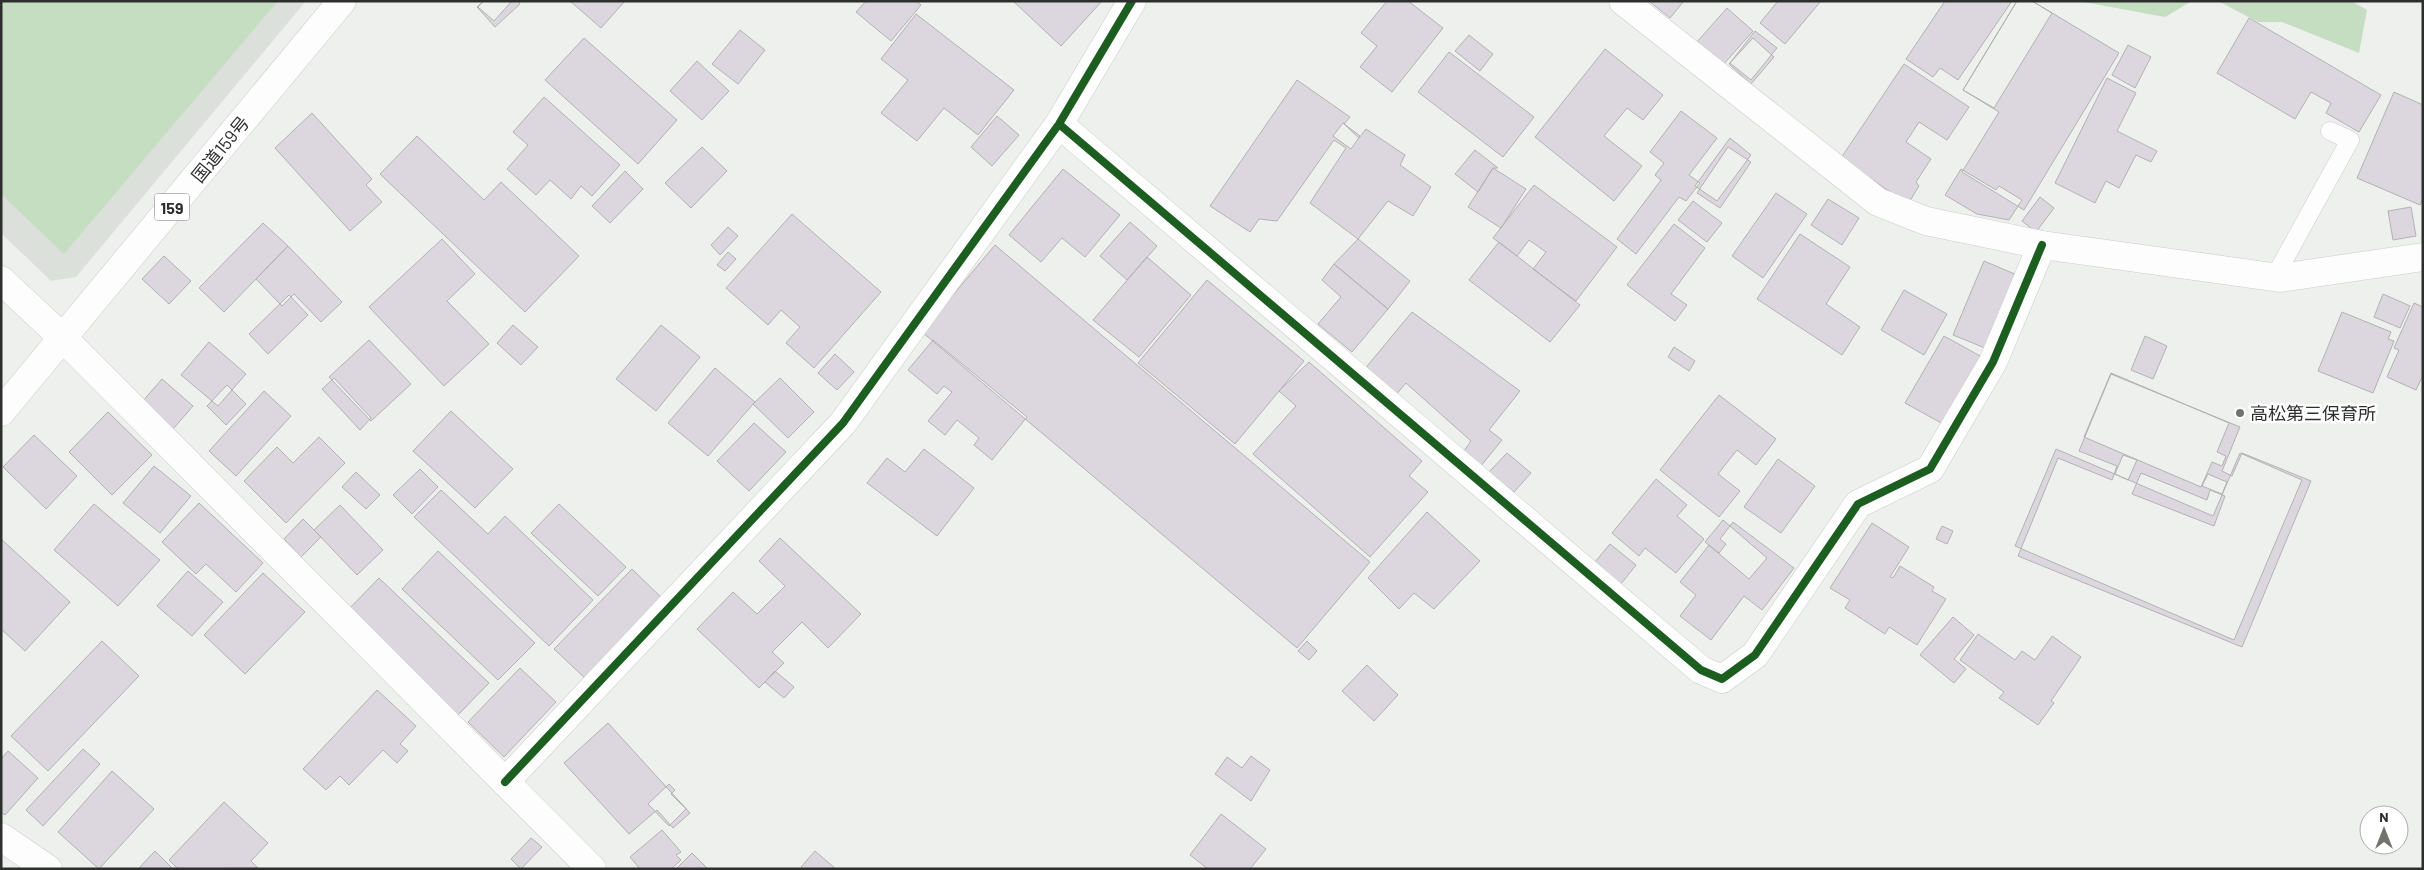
<svg xmlns="http://www.w3.org/2000/svg" width="2424" height="870" font-family="Barlow,'Noto Sans JP',sans-serif">
<rect width="100%" height="100%" fill="#eef0ed"/>
<!-- built -->
<path fill="#dbe1da" d="M1 1H306L76 277 51 281 1 233Z"/>
<!-- green -->
<path fill="#c5dec2" d="M1 1H278L64 254 1 194Z
M2078 1H2192L2165 17Z
M2218 1H2351L2367 10 2359 53 2282 22H2258Z"/>
<!-- building -->
<path fill="#dcd6df" stroke="#b2b2b2" fill-rule="evenodd" d="M483 1H512L494 21 478 7Z
M484 1H518L520 4 495 27 477 7Z
M570 1H625L601 28Z
M866 1H916L921 5 891 41 856 12Z
M1013 1H1102L1061 46Z
M1387 1H1408L1443 28 1392 92 1360 67 1377 46 1361 33Z
M1649 1H1684L1670 18Z
M1778 1H1821L1785 44 1760 23Z
M1945 1H2012L1958 80 1940 68 1933 77 1906 59Z
M2017 1H2032L2119 53 2024 210 1962 172 1999 112 1963 90Z
M2017 1H2032L2052 13 1994 108 1963 90Z
M1727 8 1753 31 1722 66 1696 43Z
M916 14 1014 90 978 135 944 108 917 141 881 113 908 80 881 59Z
M2249 18 2381 95 2359 132 2326 113 2331 103 2311 92 2295 119 2217 73Z
M740 30 765 50 738 84 712 64Z
M1755 31 1777 48 1751 80 1730 63Z
M1469 35 1493 54 1480 71 1455 51Z
M584 38 677 120 638 164 545 80Z
M1753 38 1774 57 1751 84 1729 64Z
M2128 45 2151 57 2135 88 2112 75Z
M1605 49 1663 95 1643 120 1627 108 1604 136 1642 166 1614 201 1535 137Z
M1449 52 1534 117 1503 157 1418 92Z
M697 61 729 91 702 120 670 91Z
M1904 64 1969 107 1947 140 1919 122 1906 142 1931 159 1916 182 1919 186 1908 204 1841 158Z
M2107 78 2136 93 2117 131 2157 151 2151 162 2136 155 2119 188 2106 181 2095 203 2055 183Z
M1297 80 1350 117 1344 124 1359 138 1366 129 1405 155 1400 165 1431 187 1413 216 1388 201 1358 239 1310 203 1346 148 1334 140 1277 221 1259 219 1250 232 1210 206Z
M2394 92 2423 105V198L2420 205 2357 178Z
M544 97 620 165 592 196 581 186 571 199 550 180 536 195 507 169 528 145 513 132Z
M1681 111 1717 138 1689 175 1700 183 1686 201 1679 197 1636 254 1617 239 1661 180 1655 175 1664 163 1650 152Z
M312 113 372 179 366 185 382 202 350 231 275 148Z
M997 116 1019 135 992 166 971 147Z
M1343 123 1360 136 1351 149 1333 136Z
M417 136 484 200 501 182 579 256 525 312 380 174Z
M1730 138 1751 155 1717 201 1695 186Z
M702 147 727 171 691 208 665 183Z
M1728 147 1751 162 1720 208 1697 193Z
M1475 150 1498 168H1493L1478 192 1455 174Z
M1493 168 1526 189 1501 228 1468 207Z
M1063 169 1120 215 1085 257 1062 238 1041 262 1009 235Z
M1961 169 1996 190 1999 186 2022 200 2009 220 1977 214 1945 195Z
M625 171 643 189 610 223 592 206Z
M1534 185 1617 247 1576 301 1533 269 1546 252 1529 240 1517 256 1493 238Z
M1776 193 1807 214 1763 278 1732 256Z
M2040 197 2054 208 2036 232 2022 221Z
M1828 199 1859 218 1842 245 1811 225Z
M1693 201 1722 223 1707 242 1678 220Z
M2411 207 2416 236 2393 240 2388 211Z
M792 214 881 292 814 368 786 343 800 327 781 310 768 325 726 288Z
M1130 222 1157 246 1127 280 1100 256Z
M263 223 288 246 224 312 199 288Z
M1674 224 1705 248 1671 294 1687 305 1675 321 1627 285Z
M728 227 738 236 720 255 711 245Z
M1800 234 1850 267 1826 304 1860 327 1842 355 1757 299Z
M442 239 475 274 447 301 489 344 444 386 369 307Z
M1358 239 1410 281 1388 309 1334 264Z
M1499 242 1580 305 1550 342 1469 280Z
M995 245 1370 562 1297 648 922 332Z
M288 246 342 302 321 322 294 294 282 306 256 279Z
M728 252 736 259 725 271 717 265Z
M164 256 191 281 169 304 142 279Z
M1147 257 1191 295 1139 357 1093 320Z
M1984 261 2017 275 1985 348 1953 335Z
M1334 264 1388 309 1352 352 1318 324 1341 297 1322 280Z
M1207 280 1304 361 1235 444 1138 363Z
M1904 290 1947 314 1924 355 1881 330Z
M2383 294 2410 306 2400 328 2374 317Z
M289 295 308 315 268 354 249 334Z
M2414 303 2423 307V375L2416 390 2387 377 2399 350 2394 348Z
M1412 312 1520 391 1489 430 1502 440 1480 467 1462 454 1471 441 1406 383 1394 397 1363 371Z
M2342 312 2391 332 2388 339 2394 341 2373 393 2318 371Z
M513 325 538 347 521 365 497 343Z
M661 325 700 357 656 411 616 379Z
M1944 336 1982 357 1943 424 1905 403Z
M2145 336 2167 346 2153 379 2131 370Z
M369 340 411 384 371 421 329 377Z
M933 340 1027 417 992 460 974 445 979 438 957 420 945 435 928 421 952 392 944 386 937 394 908 370Z
M209 342 246 374 218 406 181 375Z
M1674 347 1695 361 1689 371 1668 357Z
M835 354 854 372 837 390 818 373Z
M1309 362 1422 461 1409 476 1428 492 1370 557 1253 454 1296 406 1279 391Z
M715 368 755 402 708 456 668 423Z
M2111 373 2229 423 2217 452 2226 456 2222 466 2212 462 2201 487 2084 437Z
M2111 374 2240 427 2222 471 2232 476 2242 453 2311 481 2242 647 2018 556 2058 458 2112 480 2117 466 2079 451ZM2141 473 2207 500 2210 490 2225 496 2214 526 2132 494Z
M334 378 371 418 360 430 322 389Z
M780 378 814 412 788 438 753 404Z
M162 379 193 406 173 429 142 402Z
M227 385 246 404 226 425 207 406Z
M264 391 291 416 236 476 209 451Z
M1719 395 1776 439 1756 465 1737 450 1718 474 1740 491 1719 517 1660 470Z
M451 411 513 469 475 508 413 451Z
M108 412 152 455 112 495 69 452Z
M754 423 786 452 749 491 717 461Z
M34 435 77 476 46 509 3 467Z
M319 437 345 463 286 523 244 481 277 447 293 463Z
M924 449 974 488 937 536 867 483 887 458 905 472Z
M2056 449 2213 516 2240 453 2302 480 2234 640 2015 546Z
M1507 453 1531 473 1514 492 1489 472Z
M2123 455 2137 460 2128 480 2115 474Z
M1778 459 1815 486 1781 533 1744 507Z
M154 466 191 496 160 533 123 503Z
M420 469 438 487 412 514 393 495Z
M356 472 380 495 366 509 342 487Z
M2208 474 2227 482 2222 494 2202 486Z
M1656 479 1687 505 1677 516 1704 539 1676 573 1645 548 1639 556 1612 533Z
M441 490 488 534 505 516 593 600 549 646 414 517Z
M199 503 263 563 236 592 206 564 196 574 162 542Z
M94 504 160 560 118 606 54 550Z
M559 504 626 567 598 596 531 533Z
M340 505 383 550 357 575 314 530Z
M1427 512 1480 561 1434 609 1414 593 1399 609 1368 578Z
M303 519 321 537 301 557 284 539Z
M1723 520 1767 558 1749 579 1705 542Z
M1733 522 1794 568 1762 610 1744 596 1711 640 1680 616 1696 595 1680 582 1709 545 1719 553 1726 544 1720 539Z
M1872 523 1909 547 1890 577 1893 578 1900 566 1934 587 1932 591 1946 599 1917 645 1889 627 1885 634 1845 608 1850 600 1830 588Z
M1942 526 1953 531 1947 544 1936 539Z
M780 538 861 614 828 648 802 622 772 652 784 663 759 688 697 629 733 592 757 614 785 586 759 561Z
M1 539 70 602 25 651 1 629Z
M1610 544 1636 565 1617 589 1590 568Z
M438 551 535 643 498 680 402 589Z
M632 569 665 601 588 681 554 649Z
M188 571 223 602 192 636 157 606Z
M263 573 305 612 245 674 204 635Z
M379 578 489 683 458 715 348 610Z
M1953 617 1974 635 1954 659 1966 669 1954 683 1920 655Z
M1978 634 2015 660 2022 651 2035 660 2052 636 2081 657 2051 701 2054 703 2038 725 1999 698 2004 692 1960 660Z
M102 641 139 676 48 771 11 736Z
M1307 641 1317 651 1309 660 1298 651Z
M1367 665 1398 695 1374 721 1342 691Z
M520 668 556 702 504 757 468 722Z
M775 671 794 687 784 698 765 682Z
M377 690 416 726 400 744 408 751 397 763 383 750 349 785 340 776 326 790 303 769Z
M608 723 690 813 673 828 657 810 629 834 564 763Z
M83 749 100 764 43 826 26 810Z
M8 751 38 778 5 815 1 812V759Z
M1251 756 1270 770 1251 801 1215 774 1227 757 1242 768Z
M112 771 154 809 99 869 58 832Z
M669 784 675 790 671 794 686 809 669 826 648 804Z
M224 802 268 843 251 861 258 868 178 869 169 860Z
M1221 814 1266 849 1250 869H1208L1190 855Z
M662 830 681 852 676 855 681 860 671 869H640L630 857Z
M531 838 542 847 521 869 511 859Z
M155 851 173 869H138Z
M815 851 836 869H803L801 867Z
M692 853 708 869H676Z"/>
<g fill="none" stroke-linecap="round" stroke-linejoin="round">
<!-- lane casing -->
<g stroke="#cbccca" stroke-width="19">
<path id="lane" d="M2274 278 2350 140 2330 131"/>
</g>
<!-- street casing -->
<g stroke="#cbccca" stroke-width="29">
<path id="street" d="M1059 124 1701 670 1722 679 1755 655 1858 504 1930 469 1993 362 2042 245
M1 280 64 339 592 869
M505 782 843 423 1059 124 1132 1
M1 837 48 869"/>
</g>
<!-- secondary casing -->
<g stroke="#cbccca" stroke-width="29">
<path id="secondary" d="M1623 1 1878 202 1926 221 2042 245 2280 278 2423 257"/>
</g>
<!-- highway casing -->
<g stroke="#cbccca" stroke-width="29">
<path id="highway" d="M1 412 342 1"/>
</g>
<!-- lane -->
<use href="#lane" stroke="#fcfdfc" stroke-width="18"/>
<!-- street -->
<use href="#street" stroke="#fcfdfc" stroke-width="28"/>
<!-- secondary -->
<use href="#secondary" stroke="#fcfdfc" stroke-width="28"/>
<!-- highway -->
<use href="#highway" stroke="#fcfdfc" stroke-width="28"/>
<!-- cycleway casing -->
<g stroke="#fff" stroke-width="11">
<path id="cycleway" d="M1059 124 1701 670 1722 679 1755 655 1858 504 1930 469 1993 362 2042 245
M505 782 843 423 1059 124 1132 1"/>
</g>
<!-- cycleway -->
<use href="#cycleway" stroke="#1b5e20" stroke-width="8"/>
</g>
<!-- markers -->
<circle fill="#717370" stroke="#fff" stroke-width="2" cx="2240" cy="413" r="5"/>
<g text-anchor="middle" dominant-baseline="central" stroke-width="5" stroke-linejoin="round" paint-order="stroke">
<!-- shield labels -->
<rect fill="#fff" stroke="#6c6d6c" stroke-width="1" x="154.5" y="193.5" width="35" height="27" rx="4"/>
<g font-size="16" font-weight="bold" fill="#2d2f2d">
<text x="172" y="207">159</text>
</g>
<!-- street labels -->
<g font-size="18" fill="#2d2f2d" stroke="#fff">
<text transform="translate(220 149) rotate(-51)">国道159号</text>
</g>
<!-- poi labels -->
<g font-size="18" fill="#2d2f2d" stroke="#fff" text-anchor="start">
<text x="2250" y="413">高松第三保育所</text>
</g>
</g>
<!-- border -->
<rect width="2424" height="870" fill="none" stroke="#2d2f2d" stroke-width="5"/>
<!-- north arrow -->
<g transform="translate(2384 830)"><circle r="24" fill="#ffffff" stroke="#abacab"/>
<path d="M0-4L9 19L0 12L-9 19Z" fill="#717370"/>
<text y="-8" font-size="14" font-weight="bold" text-anchor="middle" fill="#2d2f2d">N</text>
</g>
</svg>
